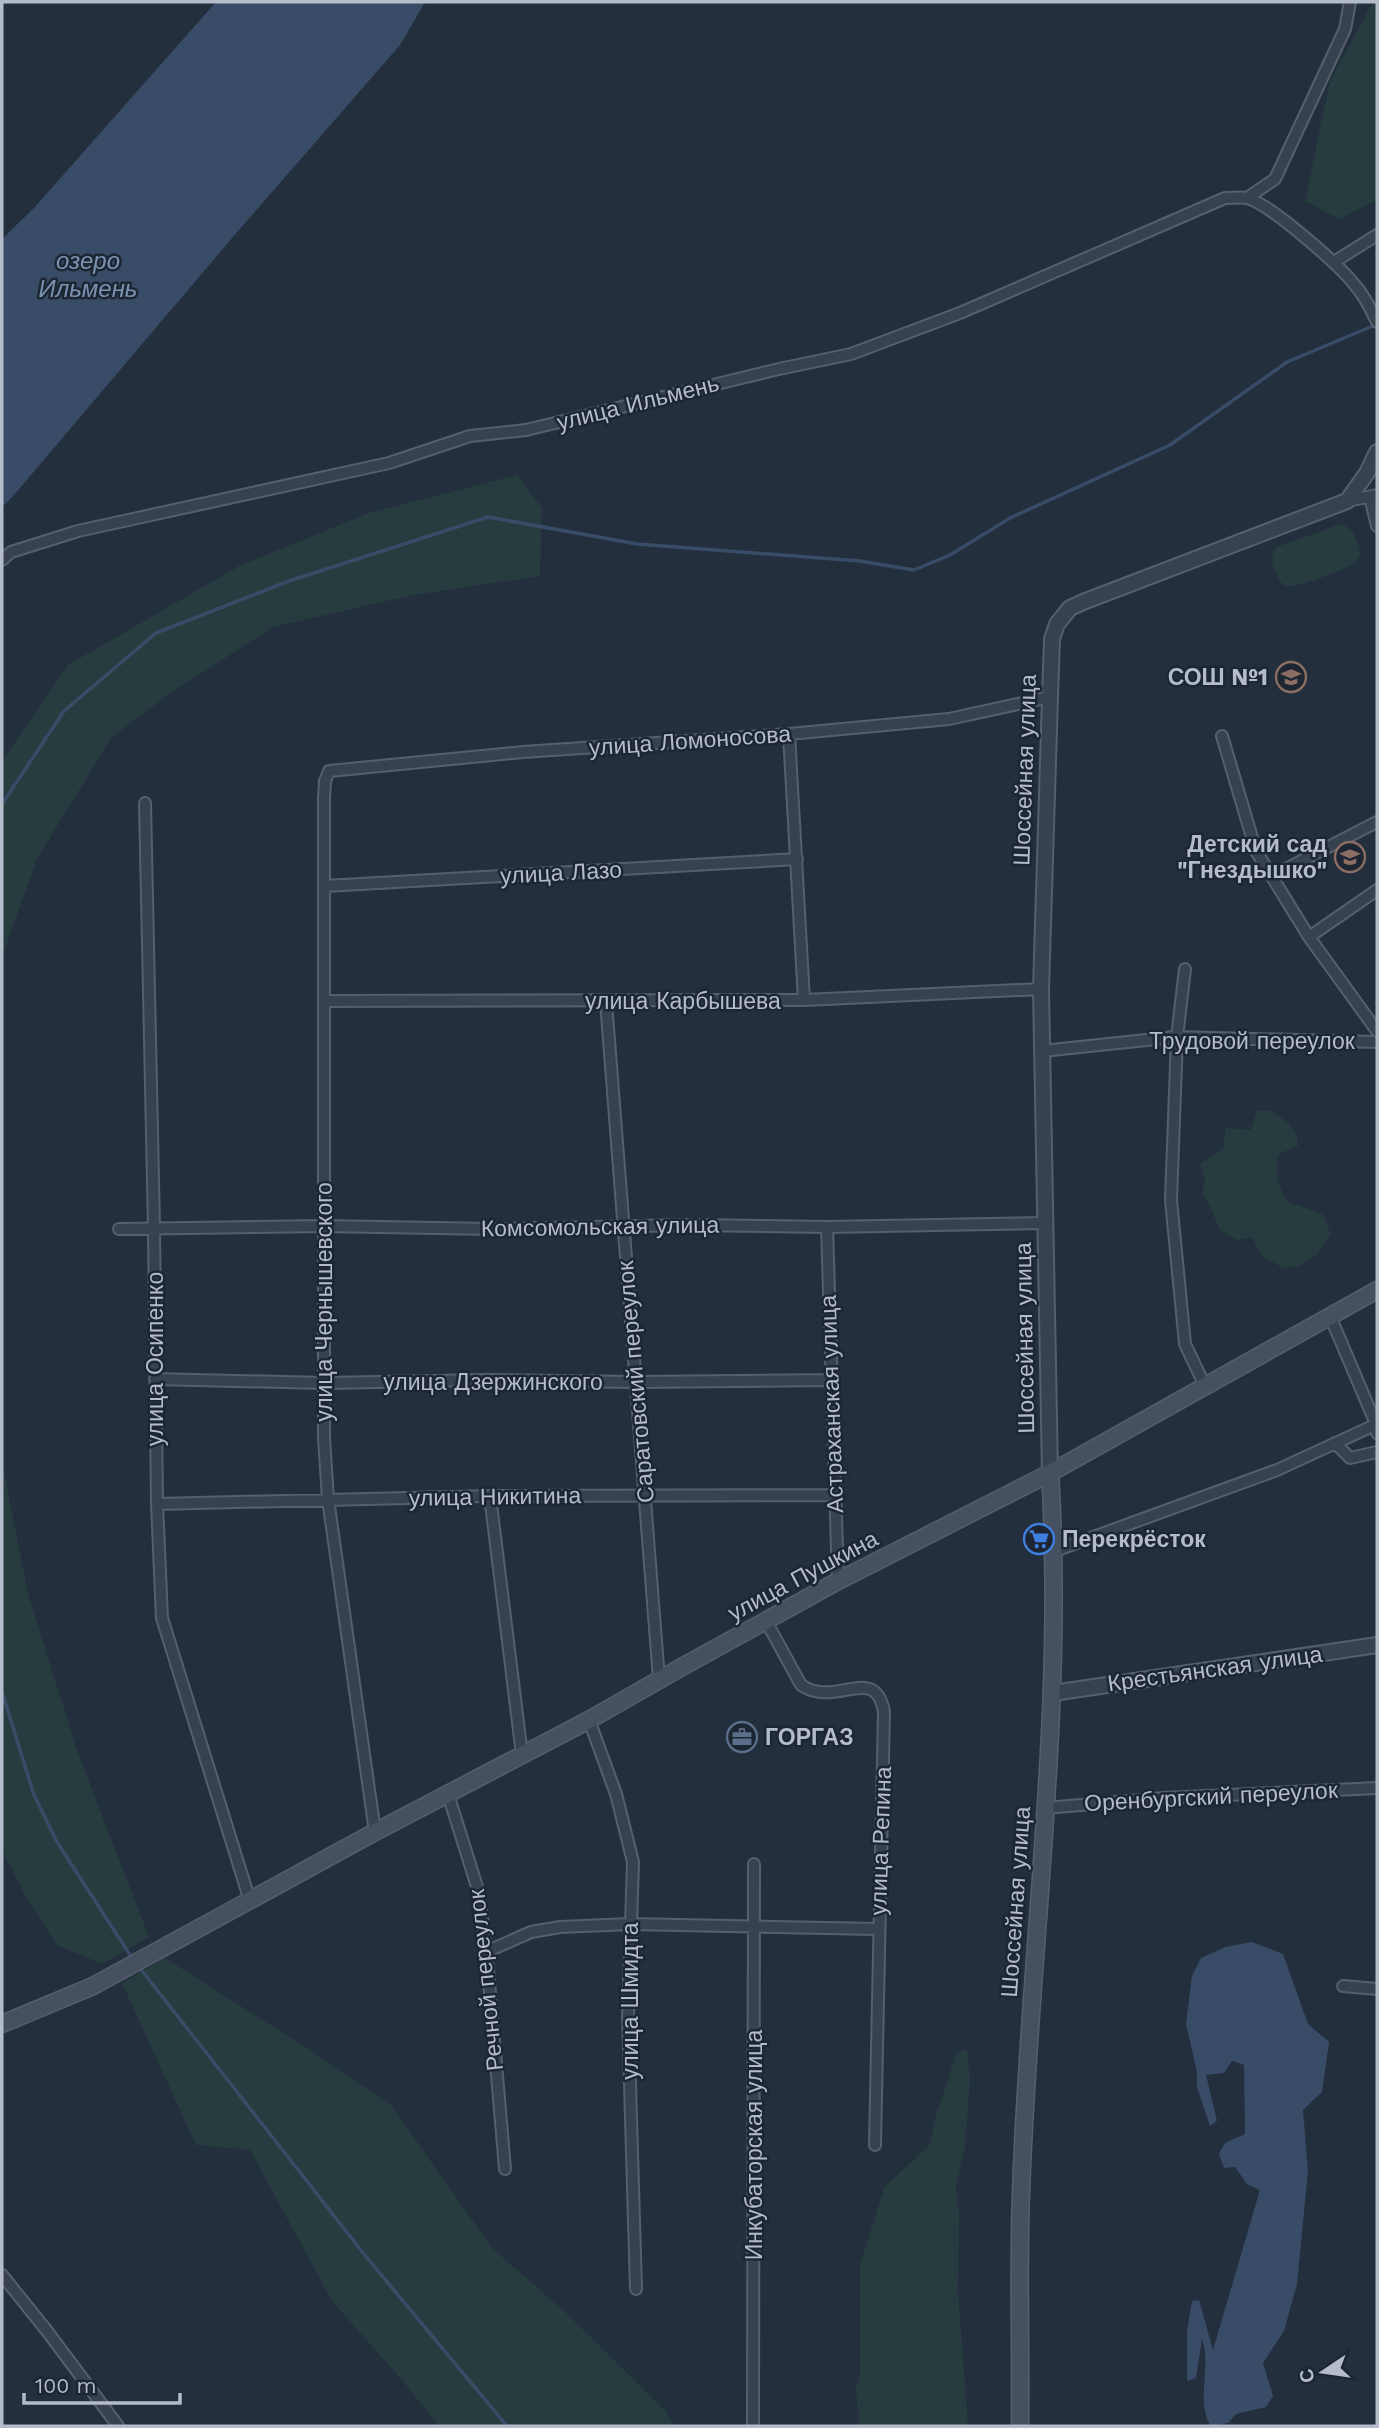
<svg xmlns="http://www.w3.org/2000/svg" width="1379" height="2428" font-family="'Work Sans',sans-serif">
<rect width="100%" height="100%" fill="#242f3e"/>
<!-- green -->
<path fill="#263c3f" d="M1373 2H1377V200L1339 219 1305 201 1330 81Z
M517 475 542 508 540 576 413 595 273 627 169 694 111 738 37 859 2 957V761L68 665 241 565 369 513Z
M1341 524C1355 527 1358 543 1360 555L1355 563C1345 569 1296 589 1286 586 1279 584 1277 574 1274 568 1271 559 1271 554 1277 547Z
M1270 1110C1284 1119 1298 1128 1298 1146L1279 1154C1274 1172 1279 1185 1286 1201L1323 1214 1331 1235 1316 1255 1300 1266 1283 1268 1262 1256 1252 1237 1237 1240 1219 1229 1212 1210 1202 1193 1205 1181 1200 1164 1223 1148 1226 1128 1251 1130 1257 1111Z
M2 1461 28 1594 78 1753 149 1937 102 1964 57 1945 25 1895 2 1849Z
M165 1958 307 2048 391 2105 492 2248 563 2310 666 2411 674 2426H439L402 2380 332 2301 250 2150 196 2145 122 1983Z
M967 2049 970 2080 965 2147 956 2186 959 2212 958 2291 968 2426H859L856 2389 860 2371V2265L884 2188 930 2144 937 2111 949 2078 955 2054Z"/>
<!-- water -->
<path fill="#394c67" d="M216 2H425L400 45 232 238 14 495 2 507V239L34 208Z
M1252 1942 1283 1954 1308 2024 1329 2042 1322 2092 1303 2110 1308 2171 1297 2284 1284 2331 1263 2363 1273 2396 1266 2407 1236 2414 1228 2423 1211 2426C1195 2401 1212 2367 1202 2339L1196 2378 1187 2381V2331L1192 2301 1199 2300 1213 2350 1260 2190 1247 2184 1235 2167 1224 2168 1219 2154 1225 2143 1245 2134 1244 2065 1232 2061 1224 2073 1206 2075 1217 2121 1210 2126 1197 2087V2072L1186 2024 1192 1976 1201 1958 1225 1947Z"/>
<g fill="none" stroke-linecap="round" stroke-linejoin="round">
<!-- stream -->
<path stroke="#394c67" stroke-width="3.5" d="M2 804 64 711 156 633 289 581 488 517 637 544 860 561 914 570 950 555 1010 518 1170 445 1287 362 1375 325
M2 1692 34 1795 57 1842 132 1958
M139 1967 364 2254 507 2426"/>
<!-- minor casing -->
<g stroke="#565f6c" stroke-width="14">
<path id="minor" d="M1247 198 1275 179 1345 29 1350 2
M1334 262 1377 235
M1370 497 1377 526
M1347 501 1377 495
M2 560 11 552 78 531 389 463 470 436 526 430 779 369 851 354 960 313 1225 198C1232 198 1241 197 1247 198 1270 204 1338 264 1354 284 1364 295 1371 309 1377 322
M789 734 804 1000
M1222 736 1256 851 1309 937 1377 1031
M145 803 154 1228 157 1504 162 1618 250 1901
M1272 876 1377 822
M325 886 797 859
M1309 937 1377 890
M1185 969 1177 1037 1171 1200 1185 1344 1205 1386
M324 1001 804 1000 1041 989
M606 1002 659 1679
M1042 1051 1175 1037 1377 1042
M827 1227 838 1581
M119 1229 323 1226 493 1229 688 1225 827 1227 1046 1223
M1330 1316 1376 1424 1377 1433
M155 1379 324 1383 487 1380 636 1382 830 1380
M1335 1443 1350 1458 1377 1452
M490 1496 522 1755
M157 1504 490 1496 834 1495
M1055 1551 1277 1470 1377 1424
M766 1621 801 1685C836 1709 875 1662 884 1712L875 2145
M589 1720 616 1794 633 1862 628 2016 636 2289
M448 1794 478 1890 486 1946 505 2169
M1045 1808 1164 1798 1377 1788
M375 1832 328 1499 324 1438V799L325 781 329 771 523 752 789 734 949 719 1050 697
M486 1952 531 1932 560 1927 630 1924 878 1929
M1343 1986 1377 1989
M2 2275 47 2331 118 2426
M753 2426 754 1864"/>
</g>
<!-- tertiary casing -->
<g stroke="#565f6c" stroke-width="18">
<path id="tertiary" d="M1050 1473 1041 989 1050 697 1052 639 1057 624 1070 608 1083 602 1347 501 1367 473 1377 452
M1053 1693 1377 1645"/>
</g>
<!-- secondary casing -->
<g stroke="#565f6c" stroke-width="19">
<path id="secondary" d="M2 2024 93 1986 375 1832 589 1720 680 1668 838 1581 1050 1473 1377 1290
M1020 2426C1021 2349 1018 2271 1021 2193 1029 1953 1065 1714 1050 1473"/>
</g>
<!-- minor -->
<use href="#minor" stroke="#38414e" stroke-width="10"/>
<!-- tertiary -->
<use href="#tertiary" stroke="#38414e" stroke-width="14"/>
<!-- secondary -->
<use href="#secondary" stroke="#465061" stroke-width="16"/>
</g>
<!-- icons -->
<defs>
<g id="school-ring" transform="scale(1.575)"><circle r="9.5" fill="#1d2633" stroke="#8d6e63" stroke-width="1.5"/><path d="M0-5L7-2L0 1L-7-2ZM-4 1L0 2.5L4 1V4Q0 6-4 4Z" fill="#8d6e63"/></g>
<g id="supermarket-ring" transform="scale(1.575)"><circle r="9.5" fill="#1d2633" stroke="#3f7fe0" stroke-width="1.5"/><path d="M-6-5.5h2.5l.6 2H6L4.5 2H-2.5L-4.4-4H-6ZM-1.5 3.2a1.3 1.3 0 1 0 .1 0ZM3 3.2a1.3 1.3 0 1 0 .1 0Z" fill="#3f7fe0"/></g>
<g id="office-ring" transform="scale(1.575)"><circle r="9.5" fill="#1d2633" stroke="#5c6f8a" stroke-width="1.5"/><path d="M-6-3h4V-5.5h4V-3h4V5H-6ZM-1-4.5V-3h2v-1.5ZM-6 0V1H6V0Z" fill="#5c6f8a"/></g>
</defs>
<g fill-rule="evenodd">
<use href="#school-ring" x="1291" y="677"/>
<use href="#school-ring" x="1350" y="857"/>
<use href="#supermarket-ring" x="1039" y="1539"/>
<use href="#office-ring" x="742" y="1737"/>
</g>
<g text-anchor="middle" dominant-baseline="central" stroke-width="5" stroke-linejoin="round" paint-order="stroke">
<!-- street labels -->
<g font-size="23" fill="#b4bcc9" stroke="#1d2633">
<text transform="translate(638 403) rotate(-14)">улица Ильмень</text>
<text transform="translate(690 741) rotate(-4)">улица Ломоносова</text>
<text transform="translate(1025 770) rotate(-88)">Шоссейная улица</text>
<text transform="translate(561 873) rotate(-3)">улица Лазо</text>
<text x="683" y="1001">улица Карбышева</text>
<text x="1252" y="1041">Трудовой переулок</text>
<text transform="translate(600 1227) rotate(-1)">Комсомольская улица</text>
<text transform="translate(324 1302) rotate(-90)">улица Чернышевского</text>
<text transform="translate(1025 1338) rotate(-91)">Шоссейная улица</text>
<text transform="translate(155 1359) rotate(-90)">улица Осипенко</text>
<text x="493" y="1382">улица Дзержинского</text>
<text transform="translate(636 1382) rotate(-95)">Саратовский переулок</text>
<text transform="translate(832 1404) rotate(-92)">Астраханская улица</text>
<text transform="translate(495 1497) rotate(-1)">улица Никитина</text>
<text transform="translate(803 1576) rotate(-28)">улица Пушкина</text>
<text transform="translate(1215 1669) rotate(-8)">Крестьянская улица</text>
<text transform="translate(1211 1797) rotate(-3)">Оренбургский переулок</text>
<text transform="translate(881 1841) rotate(-88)">улица Репина</text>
<text transform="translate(1016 1902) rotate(-86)">Шоссейная улица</text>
<text transform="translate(486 1980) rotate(-96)">Речной переулок</text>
<text transform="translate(630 2001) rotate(-90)">улица Шмидта</text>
<text transform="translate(754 2145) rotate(-90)">Инкубаторская улица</text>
</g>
<!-- poi labels -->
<g font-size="23" font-weight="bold" fill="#b4bcc9" stroke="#1d2633" text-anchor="end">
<text x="1268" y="677">СОШ №1</text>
<text x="1327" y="844">Детский сад<tspan x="1327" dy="26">"Гнездышко"</tspan></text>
<text x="1062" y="1539" text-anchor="start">Перекрёсток</text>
<text x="765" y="1737" text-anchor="start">ГОРГАЗ</text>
</g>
<!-- water labels -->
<g font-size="24" font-style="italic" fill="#7c92b1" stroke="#1d2633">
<text x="88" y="261">озеро<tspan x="88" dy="28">Ильмень</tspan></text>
</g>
</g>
<!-- border -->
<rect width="1379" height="2428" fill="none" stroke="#b4bcc9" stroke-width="7"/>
<!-- north arrow -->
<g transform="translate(1323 2372) rotate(257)" stroke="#1d2633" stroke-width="5" paint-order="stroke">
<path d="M0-5L12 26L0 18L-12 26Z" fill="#b4bcc9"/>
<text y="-10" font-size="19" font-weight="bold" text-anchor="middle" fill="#b4bcc9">С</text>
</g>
<!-- scale -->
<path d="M24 2393v10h156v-10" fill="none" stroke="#b4bcc9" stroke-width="3.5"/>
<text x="35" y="2393" font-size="21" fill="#b4bcc9" stroke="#1d2633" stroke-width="5" paint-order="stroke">100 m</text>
</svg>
